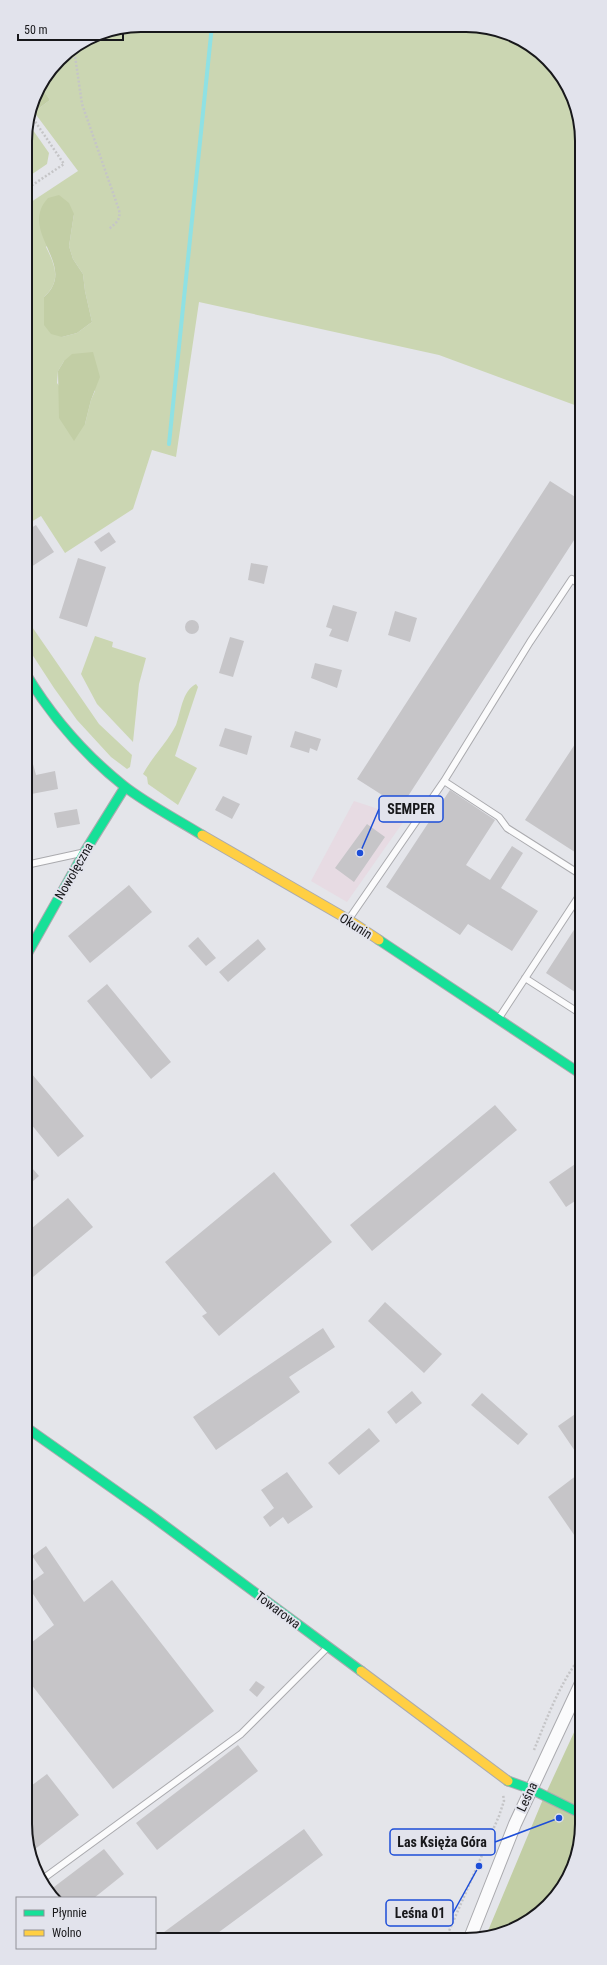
<svg xmlns="http://www.w3.org/2000/svg" width="607" height="1965" font-family="'Roboto Condensed',sans-serif">
<rect width="100%" height="100%" fill="#e4e5ea"/>
<!-- commercial -->
<path fill="#e7dbe3" d="M354 801 406 818 347 902 311 881Z"/>
<!-- green -->
<path fill="#cbd6b2" fill-rule="evenodd" d="M141 25 489 27 548 59 580 118V407L439 355 199 302 176 457 152 450 133 509 65 553 41 516 26 525 25 206 78 171 34 112 50 100 40 85 59 59 97 34ZM74 214 69 246 73 259 83 274 85 291 92 322 77 333 62 337 44 297C62 281 55 265 46 247ZM64 361 95 391 91 400 85 424 57 383 58 371Z
M28 123 49 153 47 164 25 179V133Z
M26 618 99 724 132 755 130 767 127 769 111 757 77 720 54 688 26 645Z
M95 636 113 642 112 647 146 658 139 684 133 742 97 704 81 674Z
M196 684 198 687 175 756 197 768 178 805 148 784 147 777 143 774C152 757 167 743 176 725 181 712 182 691 196 684Z"/>
<!-- forest -->
<path fill="#c2cea5" d="M40 85 50 100 34 112 32 109 37 90Z
M59 195 69 203 74 214 69 246 73 259 83 274 85 291 92 322 77 333 62 337 51 334 44 325V297C76 269 29 239 41 209 42 205 45 202 48 198Z
M93 352 100 377 91 400 85 424 74 441 59 418 58 371 64 361 72 354Z
M582 1715V1832L573 1868 553 1901 524 1925 485 1938 541 1804Z"/>
<g fill="none" stroke-linecap="round" stroke-linejoin="round">
<!-- stream -->
<path stroke="#8fe1e4" stroke-width="4" d="M169 444 212 25"/>
</g>
<!-- building -->
<path fill="#c6c5c8" d="M550 481 580 500V531L401 807 357 779Z
M36 525 54 552 31 567 26 558V531Z
M109 532 116 542 101 552 94 542Z
M78 558 106 567 87 627 59 618Z
M251 563 268 566 264 584 248 580Z
M333 605 357 612 348 642 329 636 332 629 326 627Z
M395 611 417 618 410 642 388 635Z
M185 627a7 7 0 1 1 14 0a7 7 0 1 1-14 0Z
M230 637 244 641 233 677 219 673Z
M315 663 342 670 337 688 311 678Z
M225 728 252 736 247 755 219 746Z
M295 731 321 739 317 751 310 748 309 753 290 747Z
M581 735V856L525 820Z
M30 753 36 775 55 771 58 789 26 795V754Z
M450 790 495 820 466 865 490 880 512 846 523 853 501 888 538 911 512 951 468 924 460 935 386 887Z
M223 796 240 804 232 819 215 810Z
M77 809 80 824 57 828 54 813Z
M367 824 385 837 354 882 335 868Z
M129 885 152 912 90 963 68 936Z
M581 919V996L546 973Z
M198 937 216 958 206 966 188 946Z
M258 939 266 949 228 982 219 972Z
M107 984 171 1062 151 1079 87 1001Z
M26 1067 84 1136 58 1157 26 1118Z
M495 1105 517 1130 372 1251 350 1225Z
M581 1160V1197L566 1207 549 1182Z
M26 1161 39 1176 26 1187Z
M274 1172 332 1242 219 1336 202 1316 207 1313 165 1262Z
M68 1198 93 1227 27 1282 26 1233Z
M385 1302 442 1354 424 1373 368 1321Z
M323 1328 335 1347 289 1377 300 1392 216 1450 193 1417Z
M412 1391 422 1403 396 1424 387 1412Z
M482 1393 528 1434 518 1445 471 1405Z
M581 1410V1460L558 1426Z
M369 1428 380 1441 339 1475 328 1463Z
M287 1472 313 1507 288 1524 283 1517 270 1527 263 1517 274 1508 261 1490Z
M581 1472V1545L548 1497Z
M46 1546 84 1602 112 1580 214 1711 113 1789 27 1679V1646L54 1625 27 1585 44 1573 32 1556Z
M256 1681 265 1687 257 1697 249 1690Z
M238 1745 258 1771 157 1850 136 1823Z
M47 1774 79 1815 30 1853 27 1847V1789Z
M304 1829 323 1855 211 1938H156Z
M104 1849 124 1874 94 1898H54L50 1890Z"/>
<g fill="none" stroke-linecap="round" stroke-linejoin="round">
<!-- lane casing -->
<g stroke="#aaaaae" stroke-width="8">
<path id="lane" d="M444 781 499 817 507 828 581 875
M26 865 81 853
M349 919 444 781 530 642 572 579 580 585
M525 978 581 1014
M499 1018 581 893
M44 1878 241 1734 328 1647"/>
</g>
<!-- street casing -->
<g stroke="#aaaaae" stroke-width="14">
<path id="street" d="M470 1938 515 1824 582 1681"/>
</g>
<!-- fast casing -->
<g stroke="#aaaaae" stroke-width="11">
<path id="fast" d="M26 674C52 717 85 755 124 786 147 804 178 820 202 835
M379 940 581 1074
M26 956 84 853 125 787
M27 1428 149 1514 361 1671
M508 1781 531 1789 582 1814"/>
</g>
<!-- slow casing -->
<g stroke="#aaaaae" stroke-width="11">
<path id="slow" d="M202 835 349 920 379 940
M361 1671 508 1781"/>
</g>
<!-- path -->
<path stroke="#c5c5c7" stroke-width="2.5" stroke-dasharray="2 2" stroke-linecap="butt" d="M74 49 82 104 119 210C121 220 116 223 109 229
M25 190 64 164 30 114
M534 1750C547 1718 560 1682 582 1655
M446 1938 499 1816 504 1801 503 1794"/>
<!-- lane -->
<use href="#lane" stroke="#fbfbfc" stroke-width="6"/>
<!-- street -->
<use href="#street" stroke="#fbfbfc" stroke-width="12"/>
<!-- fast -->
<use href="#fast" stroke="#16e098" stroke-width="9"/>
<!-- slow -->
<use href="#slow" stroke="#ffcf43" stroke-width="9"/>
</g>
<g text-anchor="middle" dominant-baseline="central" stroke-width="4" stroke-linejoin="round" paint-order="stroke">
<!-- street labels -->
<g font-size="13" fill="#18181b" stroke="#e2e3ec">
<text transform="translate(74 871) rotate(-60)">Nowołęczna</text>
<text transform="translate(356 926) rotate(32)">Okunin</text>
<text transform="translate(278 1610) rotate(37)">Towarowa</text>
<text transform="translate(527 1797) rotate(-65)">Leśna</text>
</g>
</g>
<!-- crop -->
<path d="M0 0H607V1965H0ZM141 32H466A109 109 0 0 1 575 141V1824A109 109 0 0 1 466 1933H141A109 109 0 0 1 32 1824V141A109 109 0 0 1 141 32Z" fill="#e2e3ec" fill-rule="evenodd"/>
<path fill="none" stroke="#18181b" stroke-width="2" d="M141 32H466A109 109 0 0 1 575 141V1824A109 109 0 0 1 466 1933H141A109 109 0 0 1 32 1824V141A109 109 0 0 1 141 32Z"/>
<!-- callouts -->
<path fill="none" stroke="#1d4ed8" stroke-width="1.5" d="M360 853L379 809M559 1818L495 1842M479 1866L453 1913"/>
<g fill="#1d4ed8" stroke="#e2e3ec" stroke-width="1.5">
<circle cx="360" cy="853" r="4"/>
<circle cx="559" cy="1818" r="4"/>
<circle cx="479" cy="1866" r="4"/>
</g>
<g fill="#e2e3ec" stroke="#1d4ed8" stroke-width="1.5">
<rect x="379" y="796" width="64" height="26" rx="4"/>
<rect x="390" y="1829" width="105" height="26" rx="4"/>
<rect x="386" y="1900" width="67" height="26" rx="4"/>
</g>
<g font-size="14" text-anchor="middle" font-weight="bold" fill="#18181b">
<text x="411" y="814">SEMPER</text>
<text x="442" y="1847">Las Księża Góra</text>
<text x="420" y="1918">Leśna 01</text>
</g>
<!-- legend -->
<rect x="16" y="1897" width="140" height="52" fill="#e2e3ec" stroke="#919298"/>
<rect x="24" y="1910" width="20" height="6" fill="#16e098" stroke="#919298"/>
<text x="52" y="1917" font-size="12" fill="#18181b">Płynnie</text>
<rect x="24" y="1930" width="20" height="6" fill="#ffcf43" stroke="#919298"/>
<text x="52" y="1937" font-size="12" fill="#18181b">Wolno</text>
<!-- scale -->
<path d="M18 34v6h105v-6" fill="none" stroke="#18181b" stroke-width="2"/>
<text x="24" y="34" font-size="12" fill="#18181b" stroke="#e2e3ec" stroke-width="3" paint-order="stroke">50 m</text>
</svg>
